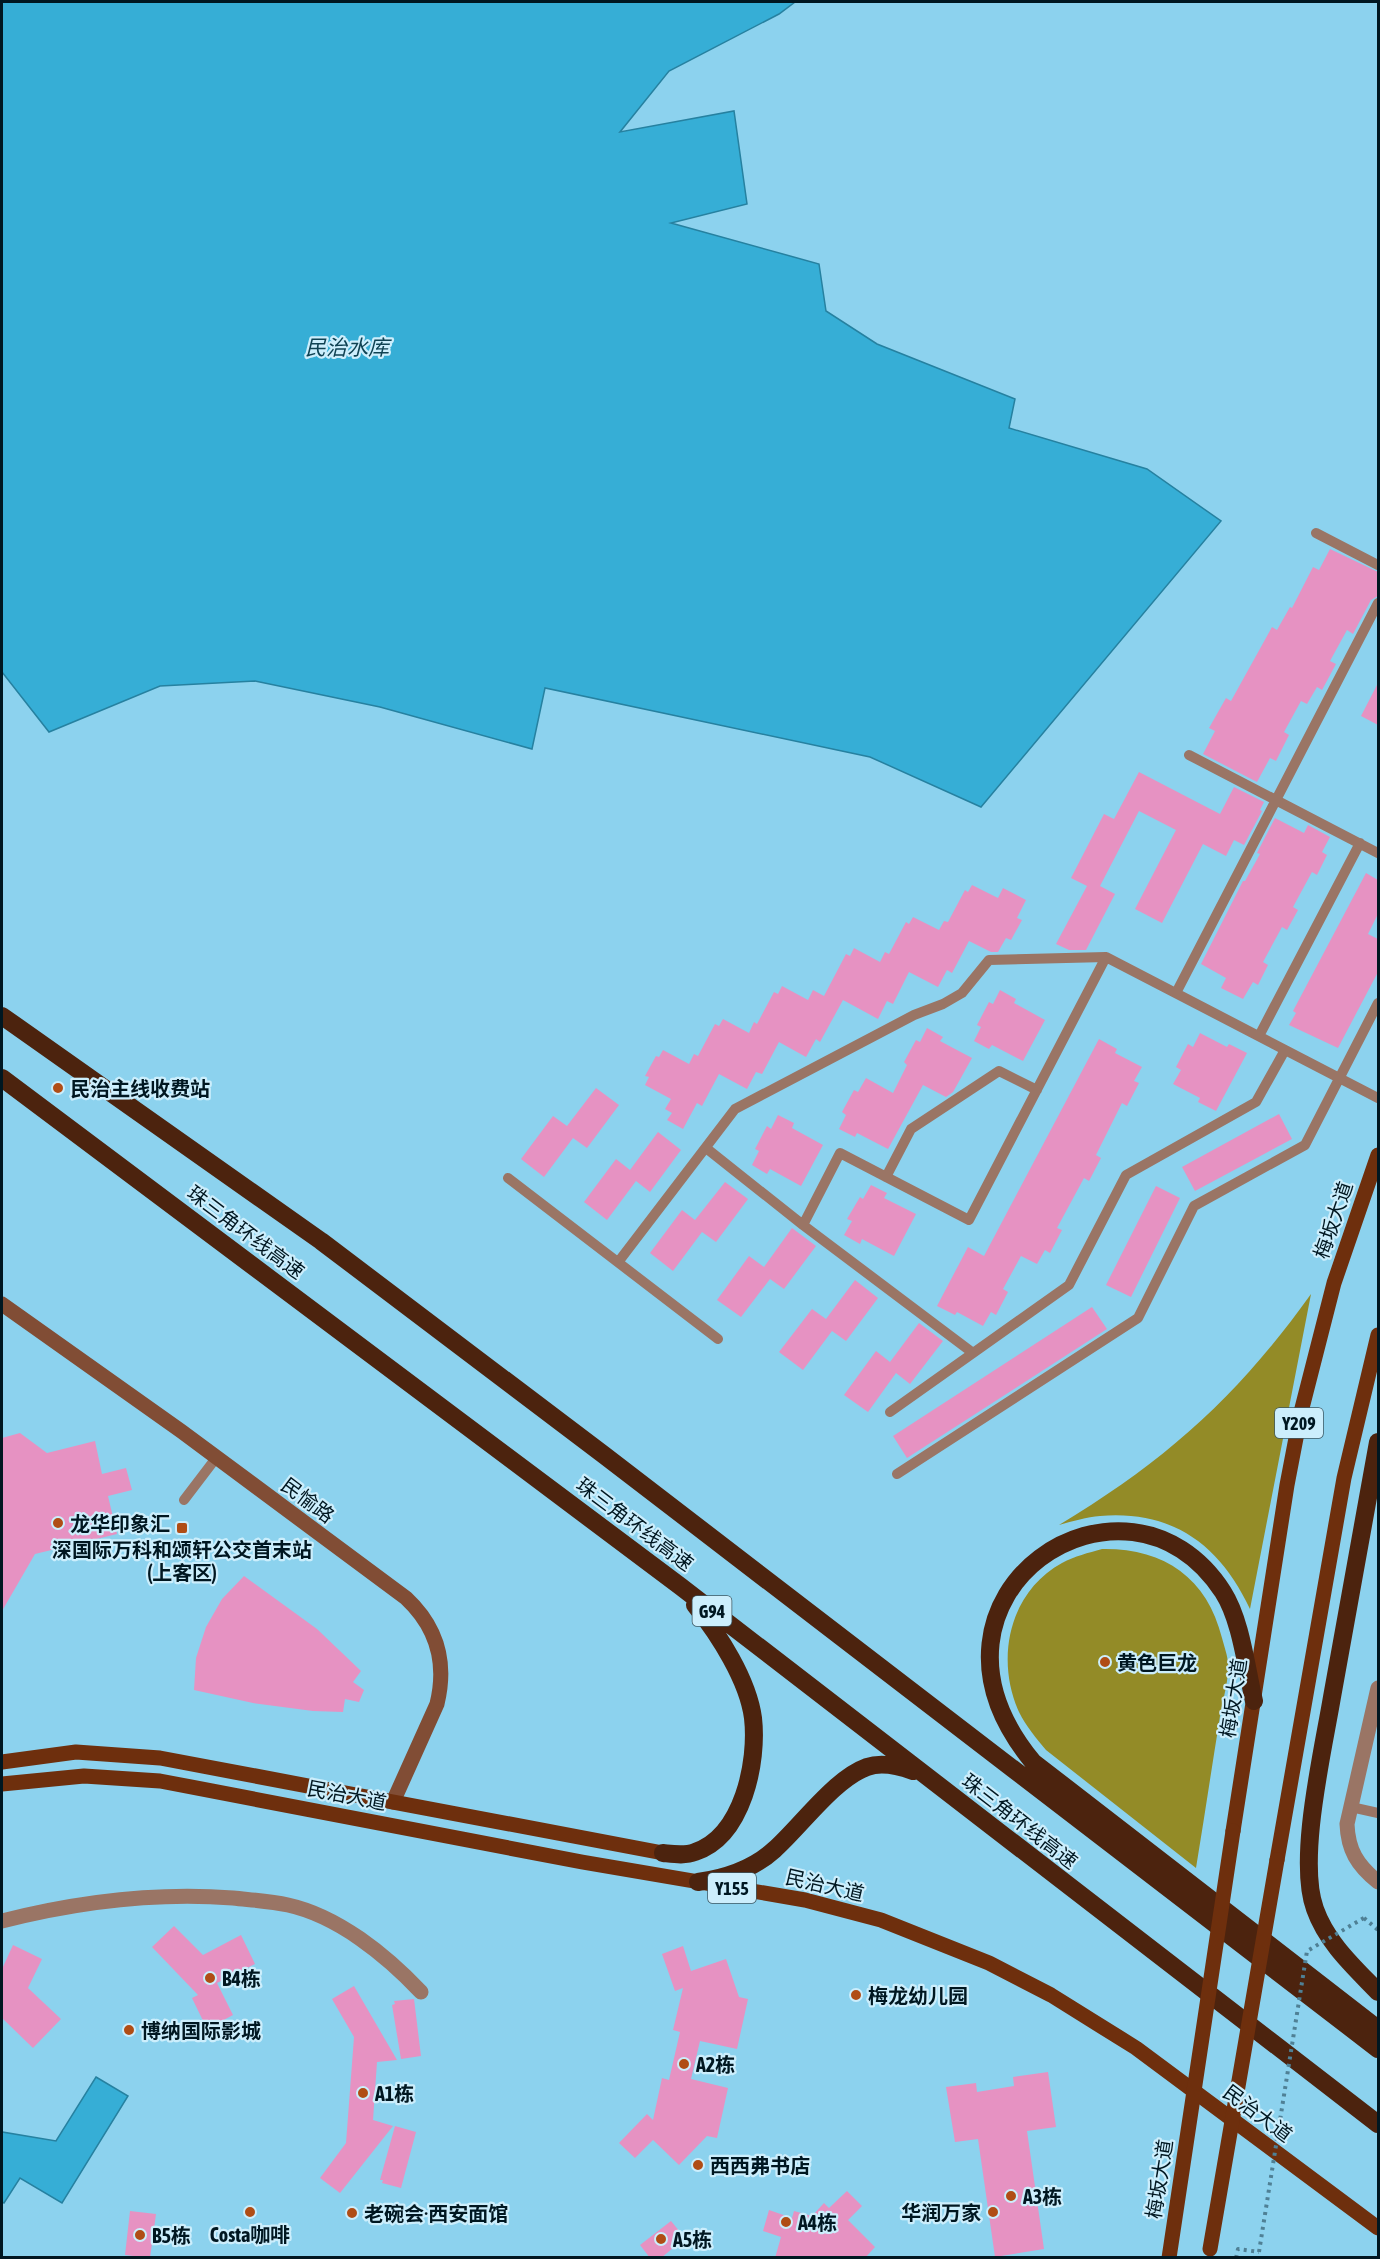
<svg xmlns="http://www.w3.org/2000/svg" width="1380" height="2259" font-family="'Asap Condensed','Noto Sans SC',sans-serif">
<rect width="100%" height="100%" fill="#8cd2ee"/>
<!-- forest -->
<path fill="#938b27" d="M1311 1294 1250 1609C1220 1545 1173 1510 1100 1516 1087 1517 1073 1521 1059 1525 1167 1460 1238 1396 1311 1294Z
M1102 1549C1163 1548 1207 1577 1222 1638 1224 1646 1228 1656 1228 1665 1229 1682 1221 1706 1219 1723 1211 1772 1204 1820 1196 1868L1046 1750C1036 1738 1026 1726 1019 1712 995 1659 1009 1592 1062 1563 1075 1556 1088 1553 1102 1549Z"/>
<!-- water -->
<path fill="#36aed6" stroke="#2681a0" stroke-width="1.5" d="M2 2H795L779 14 669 71 620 132 734 111 747 204 671 223 819 264 826 311 877 344 1015 399 1009 428 1147 469 1221 521 981 807 870 757 545 688 532 749 380 707 255 681 160 686 49 732 2 672Z
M96 2077 128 2096 62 2203 20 2178 4 2203 2 2202V2132L56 2141Z"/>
<!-- building -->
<path fill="#e692c2" d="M1330 549 1378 572V596L1371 600 1353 634 1347 630 1330 661 1336 664 1322 690 1317 687 1307 704 1301 701 1284 732 1289 735 1276 761 1270 758 1257 782 1203 754 1215 731 1209 728 1226 698 1231 701 1272 627 1277 630 1290 607 1292 608 1313 567 1319 570Z
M1378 683V725L1361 716Z
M1139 772 1220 814 1234 787 1264 802 1260 810 1262 811 1244 845 1234 840 1226 856 1203 844 1162 923 1135 909 1176 830 1139 811 1100 886 1115 894 1086 950H1069L1056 944 1087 886 1071 878 1104 814 1114 819Z
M1275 818 1304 833 1308 825 1330 837 1322 852 1327 855 1317 875 1312 872 1293 907 1298 910 1287 930 1282 927 1263 962 1268 965 1258 985 1253 982 1243 999 1221 988 1226 978 1201 964 1243 881H1245L1260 854 1257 853Z
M1366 873 1378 880V914L1368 934 1378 939V972L1338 1048 1289 1025 1296 1013 1293 1011Z
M972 885 998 898 1003 888 1026 900 1017 918 1022 920 1011 940 1006 938 998 952H991L969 941 952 973 947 970 938 987 909 972 893 1004 887 1001 878 1019 843 1000 820 1042 816 1039 806 1057 779 1042 762 1074 756 1072 747 1089 719 1074 702 1106 697 1103 683 1129 667 1120 672 1113 665 1109 671 1099 645 1085 649 1077 645 1076 656 1056 659 1057 663 1050 689 1064 694 1054 698 1056 715 1024 719 1026 723 1019 749 1033 754 1022 757 1024 774 992 778 994 782 986 808 1000 813 990 824 996 846 954 850 956 854 948 880 962 885 952 889 954 906 922 909 924 913 917 939 930 944 921 948 922 965 890 968 892Z
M1000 990 1016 999 1014 1003 1045 1020 1023 1061 992 1045 989 1049 974 1041 981 1027 977 1025 989 1002 993 1004Z
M927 1028 943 1037 940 1041 972 1058 953 1092 946 1097 923 1085 888 1149 857 1133 855 1137 839 1129 846 1115 842 1112 854 1090 858 1092 866 1078 893 1093 907 1065 904 1062 916 1040 920 1042Z
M1200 1033 1227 1047 1229 1044 1247 1053 1216 1111 1198 1102 1200 1098 1173 1084 1181 1070 1176 1067 1188 1044 1193 1047Z
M1099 1039 1117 1049 1115 1053 1142 1067 1134 1081 1139 1083 1127 1106 1122 1103 1096 1155 1101 1158 1089 1181 1084 1178 1057 1228 1062 1230 1050 1253 1045 1250 1037 1264 1021 1256 1003 1289 1008 1292 996 1315 991 1312 983 1326 957 1312 955 1315 937 1306 968 1247 984 1256Z
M596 1088 619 1105 587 1148 573 1138 544 1177 521 1159 553 1116 567 1126Z
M1279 1114 1292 1139 1195 1191 1182 1167Z
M778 1115 794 1123 792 1128 823 1145 801 1186 770 1169 767 1174 752 1165 759 1151 755 1149 767 1126 771 1129Z
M658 1132 681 1150 650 1192 636 1181 607 1220 584 1202 616 1159 630 1170Z
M725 1182 748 1199 716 1242 702 1232 673 1271 650 1253 682 1210 695 1220Z
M871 1185 887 1193 884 1198 916 1214 894 1256 862 1239 860 1244 844 1235 852 1221 847 1219 860 1197 863 1199Z
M1156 1186 1180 1198 1131 1297 1106 1285Z
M792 1228 816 1246 784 1289 770 1279 741 1317 717 1300 749 1256 764 1267Z
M855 1280 878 1298 846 1341 832 1331 803 1370 779 1352 812 1309 826 1319Z
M1092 1307 1107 1329 907 1458 893 1436Z
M919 1323 943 1341 910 1384 896 1373 868 1412 844 1395 876 1351 890 1362Z
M20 1433 47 1453 95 1441 102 1474 126 1468 132 1490 108 1496 117 1534 35 1554 2 1611V1438Z
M244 1576 317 1629 361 1671 353 1682 364 1690 359 1702 345 1699 343 1712 313 1711 253 1703 194 1690 196 1658 206 1627 222 1599Z
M174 1926 203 1955 241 1935 255 1964 217 1983 233 2015 207 2029 192 1998 198 1995 152 1947Z
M13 1945 42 1959 28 1988 61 2019 33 2048 2 2018V1969Z
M683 1946 691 1971 726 1959 739 1997 748 1999 737 2049 700 2041 691 2079 728 2088 717 2138 707 2136 679 2165 653 2140 635 2158 619 2143 647 2114 653 2120 662 2078 669 2080 680 2032 673 2030 683 1988 675 1991 662 1954Z
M354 1986 397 2060 377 2062 373 2120 393 2126 340 2193 320 2178 346 2143 354 2037 332 1999Z
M414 1999 421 2056 401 2059 392 2005 395 2004 394 2001Z
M1048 2072 1056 2127 1027 2131 1044 2249 995 2257 978 2139 955 2142 946 2087 976 2083 977 2092 1014 2086 1013 2077Z
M395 2126 416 2132 401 2188 382 2183 383 2180H380Z
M847 2191 862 2206 848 2220 875 2247 865 2258H775L781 2237 763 2231 769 2210 792 2218 794 2211 812 2216 824 2203 829 2208Z
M130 2211 156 2214 150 2258 125 2255Z
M671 2221 685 2238 661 2258H650L640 2245Z"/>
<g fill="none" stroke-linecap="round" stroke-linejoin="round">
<!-- path -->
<path stroke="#4f8095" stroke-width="4" stroke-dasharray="3 4.5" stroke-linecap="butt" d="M1364 1918 1378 1930
M1236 2258 1238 2249 1259 2252"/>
<!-- lane -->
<path stroke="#9a7565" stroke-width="10" d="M1316 533 1378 565
M1189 755 1378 853
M1176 993 1378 603
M1259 1036 1360 843
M706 1148 803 1225 973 1353
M886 1177 911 1129 999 1071 1037 1090
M508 1178 718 1339
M803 1225 840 1153 969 1220 1106 957
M619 1261 735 1109 914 1015 943 1004 962 993 989 960 1106 957 1378 1098
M890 1412 1069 1285 1126 1175 1256 1102 1285 1050
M897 1474 1138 1318 1194 1206 1305 1145 1378 1003
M184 1500 216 1458
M1351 1807 1378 1813"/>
<!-- street -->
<path stroke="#9a7565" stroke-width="15" d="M1378 1688 1347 1824C1348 1850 1357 1865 1378 1882
M2 1921C77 1902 155 1892 233 1898 251 1900 270 1901 288 1905 338 1916 386 1955 421 1992"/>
<!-- secondary -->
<path stroke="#814d35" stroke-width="15" d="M2 1304 181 1431 406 1598C437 1627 447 1663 437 1704L393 1802"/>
<!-- primary -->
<path stroke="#6e2f0d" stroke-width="15" d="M2 1762 76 1752 160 1758 663 1853
M2 1784 84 1776 160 1781 582 1862 805 1900 881 1920 989 1963 1051 1995 1136 2048 1378 2228
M1233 1831 1287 1485 1301 1412 1334 1283 1378 1155
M1277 1860 1344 1478 1378 1335"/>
<!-- highway -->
<path stroke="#4c230e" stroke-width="18" d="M2 1016 321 1241 604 1455 1378 2049
M2 1078 680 1586 1378 2124
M1378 1442C1363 1527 1347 1612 1332 1697 1323 1751 1297 1860 1315 1909 1327 1943 1354 1967 1378 1992
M1254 1701C1246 1667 1241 1620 1223 1592 1127 1443 894 1594 1033 1762L1378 2029
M663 1853C673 1854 685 1856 695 1852 743 1836 758 1762 753 1718 748 1680 719 1635 695 1605
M698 1882C726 1878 753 1869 774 1850 801 1826 834 1779 867 1767 881 1762 899 1766 913 1771"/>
<!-- path-bridge -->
<path stroke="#4f8095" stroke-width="4" stroke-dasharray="3 4.5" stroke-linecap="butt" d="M1259 2252 1307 1951 1364 1918"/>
<!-- primary-bridge -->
<path stroke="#6e2f0d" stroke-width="15" d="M1210 2249 1277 1860
M1169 2258 1233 1831"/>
</g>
<!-- markers -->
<g fill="#b04d15" stroke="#cceefc" stroke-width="2">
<circle cx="58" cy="1088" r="6"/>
<circle cx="58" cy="1523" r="6"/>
<rect x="176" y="1522" width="12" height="12" rx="3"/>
<circle cx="1105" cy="1662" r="6"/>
<circle cx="210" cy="1978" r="6"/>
<circle cx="856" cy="1995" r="6"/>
<circle cx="129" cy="2030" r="6"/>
<circle cx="684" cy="2064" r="6"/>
<circle cx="363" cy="2093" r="6"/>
<circle cx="698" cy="2165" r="6"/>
<circle cx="1011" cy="2196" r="6"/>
<circle cx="250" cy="2212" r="6"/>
<circle cx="993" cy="2212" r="6"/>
<circle cx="352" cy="2213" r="6"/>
<circle cx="786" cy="2222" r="6"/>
<circle cx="140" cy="2235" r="6"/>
<circle cx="661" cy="2239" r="6"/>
</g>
<g text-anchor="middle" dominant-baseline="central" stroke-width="4.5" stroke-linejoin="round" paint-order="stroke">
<!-- shield labels -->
<g fill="#cceefc" stroke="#3d5863" stroke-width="1.5">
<rect x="1275" y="1408" width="48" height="30" rx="4.5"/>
<rect x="692.5" y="1596" width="39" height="30" rx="4.5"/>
<rect x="708" y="1873" width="48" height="30" rx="4.5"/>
</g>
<g font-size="18" font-weight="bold" fill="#001721">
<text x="1299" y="1423">Y209</text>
<text x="712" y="1611">G94</text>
<text x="732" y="1888">Y155</text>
</g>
<!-- poi labels -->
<g font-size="20" font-weight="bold" fill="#001721" stroke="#cceefc" text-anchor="start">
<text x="70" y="1088">民治主线收费站</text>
<text x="70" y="1523">龙华印象汇</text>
<text x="182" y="1549" text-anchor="middle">深国际万科和颂轩公交首末站<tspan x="182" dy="23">(上客区)</tspan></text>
<text x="1117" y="1662">黄色巨龙</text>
<text x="222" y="1978">B4栋</text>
<text x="868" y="1995">梅龙幼儿园</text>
<text x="141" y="2030">博纳国际影城</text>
<text x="696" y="2064">A2栋</text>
<text x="375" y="2093">A1栋</text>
<text x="710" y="2165">西西弗书店</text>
<text x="1023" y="2196">A3栋</text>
<text x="981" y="2212" text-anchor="end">华润万家</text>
<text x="364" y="2213">老碗会·西安面馆</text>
<text x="798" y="2222">A4栋</text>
<text x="250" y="2234" text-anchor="middle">Costa咖啡</text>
<text x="152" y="2235">B5栋</text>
<text x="673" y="2239">A5栋</text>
</g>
<!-- street labels -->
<g font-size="20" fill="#001721" stroke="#cceefc">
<text transform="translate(1333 1220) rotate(-71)">梅坂大道</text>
<text transform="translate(246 1232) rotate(37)">珠三角环线高速</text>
<text transform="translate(308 1500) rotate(37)">民愉路</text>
<text transform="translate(635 1524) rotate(37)">珠三角环线高速</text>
<text transform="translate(1233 1698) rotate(-81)">梅坂大道</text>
<text transform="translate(347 1795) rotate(11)">民治大道</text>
<text transform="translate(1020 1821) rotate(38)">珠三角环线高速</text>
<text transform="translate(825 1885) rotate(13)">民治大道</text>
<text transform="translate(1258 2113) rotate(37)">民治大道</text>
<text transform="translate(1159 2179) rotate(-81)">梅坂大道</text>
</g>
<!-- water labels -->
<g font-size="21" font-style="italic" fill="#0f4253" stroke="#cceefc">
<text x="347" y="347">民治水库</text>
</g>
</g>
<!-- border -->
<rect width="1380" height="2259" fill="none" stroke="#001721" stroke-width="6"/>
</svg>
